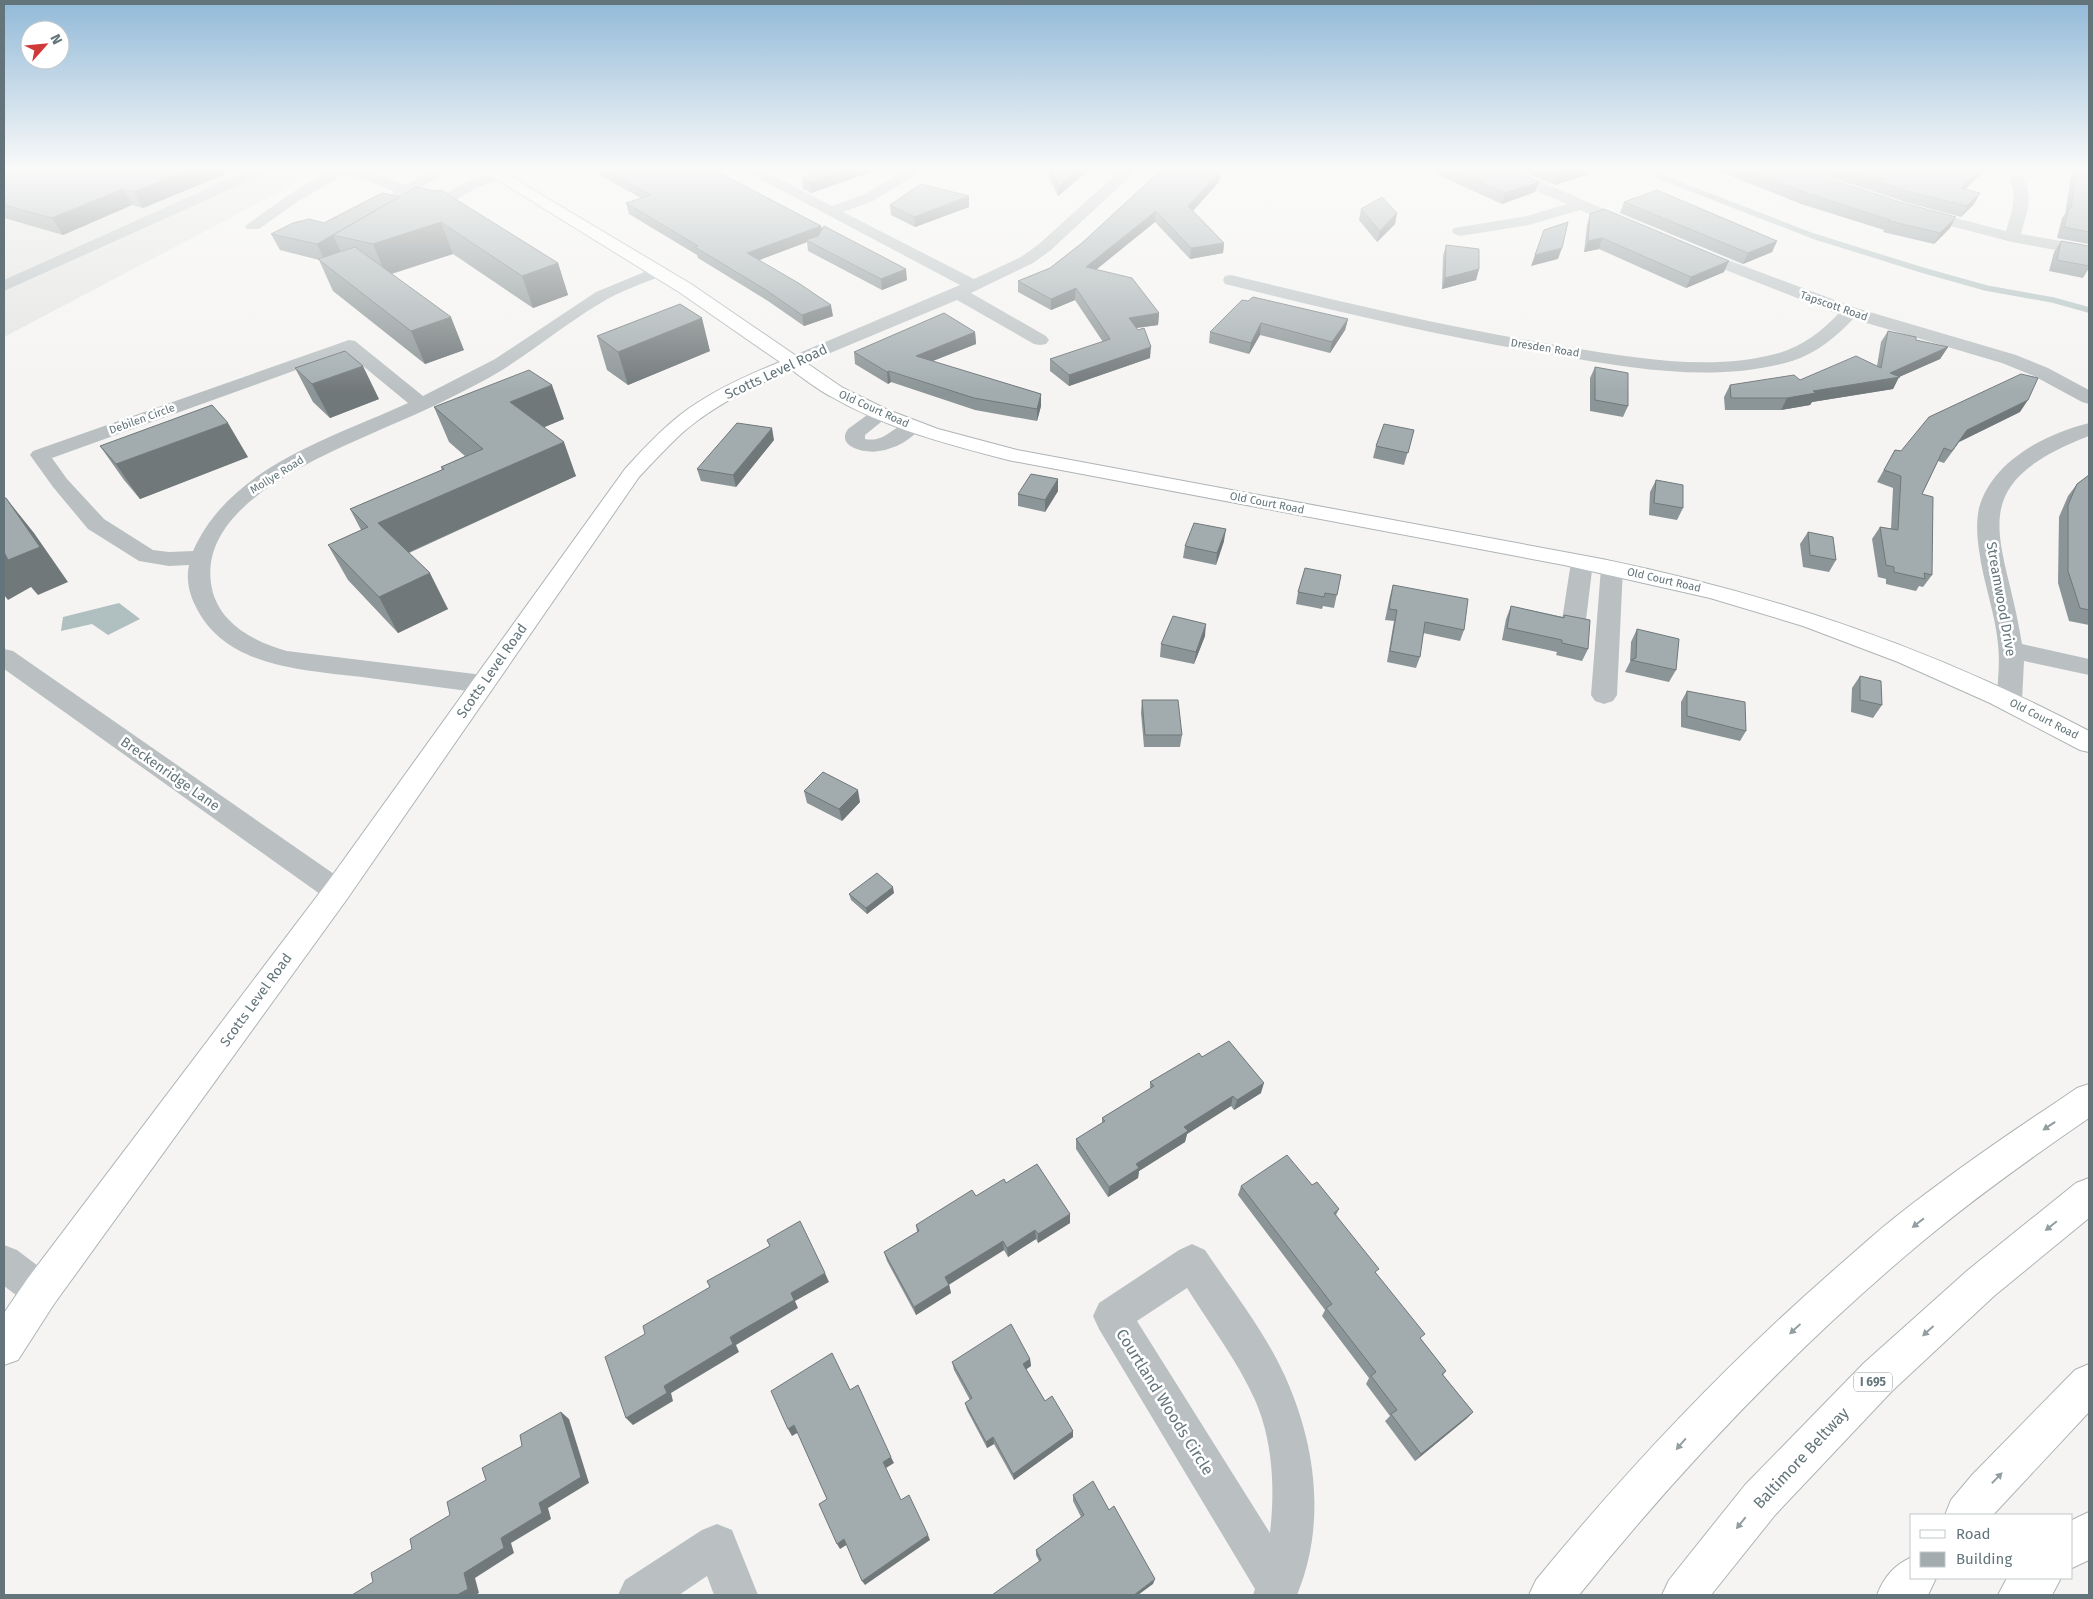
<svg xmlns="http://www.w3.org/2000/svg" width="2093" height="1599" font-family="'Fira Sans',sans-serif">
<rect width="100%" height="100%" fill="#f5f4f2"/>
<!-- built -->
<path fill="#e3e4e2" d="M4 169H323L4 337Z"/>
<!-- water -->
<path fill="#b0c0c0" d="M119 603 140 619 108 635 92 624 61 631 63 617Z"/>
<g fill="none" stroke-linecap="round" stroke-linejoin="round">
<!-- stream -->
<path stroke="#b0c0c0" stroke-width="5.5" d="M1647 169 1661 177 1813 236 1922 270 1986 288 2053 300 2089 310"/>
<!-- major casing -->
<g stroke="#aeb4b6" stroke-width="2">
<path id="major" d="M480 169H498L691 284 843 388 888 410 938 429 1017 450 1602 559C1776 595 1932 648 2089 731V752L2080 750 1990 703 1898 662 1803 626 1710 598 1564 565 1008 460C947 444 885 428 830 396 817 389 804 379 792 370 753 386 714 405 682 433 667 447 653 462 639 477L347 899 54 1304 18 1360 4 1365V1313L28 1278 327 883 625 469C642 450 660 431 680 415 710 392 745 376 780 362L679 292Z"/>
</g>
<!-- highway casing -->
<g stroke="#aeb4b5" stroke-width="2">
<path id="highway" d="M2089 1084V1118C2032 1157 1976 1197 1923 1241 1796 1347 1682 1467 1579 1595H1529L1536 1580C1628 1468 1726 1364 1835 1269 1856 1251 1876 1232 1898 1215 1949 1175 2002 1138 2055 1103L2077 1088Z
M2089 1178V1218L1994 1296 1892 1391 1775 1515 1711 1595H1662L1669 1580 1745 1485 1864 1363 1968 1270 2076 1183Z
M2089 1364V1412L1993 1515H1945L1951 1500 1973 1474 2075 1370Z
M2089 1512V1560L2072 1568V1520Z
M1912 1557V1578H1936L1928 1595H1877C1884 1577 1894 1565 1912 1557Z
M2007 1578H2061L2052 1595H1998Z"/>
</g>
<!-- minor -->
<path fill="#bac0c2" fill-rule="evenodd" d="M251 169H271L269 172 4 291V280Z
M331 169C365 169 375 172 406 185L434 169H453L369 218H359L356 215 359 212 395 192 367 180 343 175 297 202 259 229H247L245 226 287 196Z
M741 169H760L832 206 863 195 907 169H925L873 201 843 212 974 279 1021 257 1039 244 1122 169H1138L1051 250 1033 263 971 293 1046 336 1049 340 1046 344 1040 345 1034 344 957 300 792 369 785 367 783 363 785 359 960 285Z
M1492 169H1512L1638 224 1640 227 1638 230H1626L1580 210 1529 225 1460 236 1454 234 1452 231 1454 228 1527 216 1567 204 1494 172Z
M496 171 501 172 503 175 501 178 474 189 425 218H415L412 215 415 212 464 183Z
M2017 176 2022 177C2035 195 2026 214 2021 234L2089 246V256L2012 242 1912 216 1909 213 1912 210 1917 208 2006 231C2011 214 2018 197 2010 180L2012 177Z
M1693 247 1856 308 2016 355 2048 368 2089 390V404L2082 402 2034 376 2002 363 1853 319C1836 337 1817 353 1792 361 1717 383 1636 369 1560 356 1447 338 1336 311 1225 284L1223 280 1225 276 1231 275C1343 302 1455 329 1568 347 1636 358 1711 372 1779 353 1803 346 1822 331 1838 314L1687 255 1685 252 1687 249Z
M659 266 665 267 667 271 665 275C643 283 620 291 599 304 559 328 524 359 483 381 453 397 422 412 391 425 330 453 189 504 213 593 223 626 256 642 287 651L483 675 492 678 496 684 492 690 483 693C445 688 407 683 369 678 309 670 225 670 195 605 189 593 186 579 189 565L169 566 139 561 88 529 53 487 30 455 33 451 349 340 355 341 423 396 495 359 596 292ZM346 352 408 403C330 439 231 466 193 551L169 552 153 550 104 519 67 479 52 458Z
M881 408 888 410 891 414 865 435V439C888 444 898 417 919 422L922 426C913 439 895 449 879 451 866 454 835 447 848 429L874 410Z
M2089 423V436C1956 487 2006 538 2022 644L2089 659V675L2024 661 2022 701 2018 707 2009 710 2000 707 1996 701C1998 682 2000 663 1998 644 1995 612 1983 582 1979 550 1977 537 1976 522 1979 508 1992 461 2045 434 2089 423Z
M1582 555 1590 557 1593 562 1586 620 1582 626 1574 628 1566 626 1562 620 1571 562 1574 557Z
M1612 561 1620 563 1623 568 1617 695 1613 701 1604 704 1595 701 1591 695 1601 568 1604 563Z
M4 649 13 651 347 883 352 891 347 899 337 903 327 899 4 669Z
M1192 1244 1205 1250C1229 1286 1256 1320 1276 1358 1314 1430 1329 1518 1297 1595H1253L1255 1589 1099 1329 1093 1316 1099 1303 1179 1250ZM1187 1288C1210 1325 1237 1360 1255 1400 1273 1441 1275 1489 1270 1533L1137 1321Z
M4 1245 17 1250 54 1278 60 1291 54 1304 41 1310 28 1304 4 1286Z
M717 1524 732 1530 758 1595H714L707 1576 679 1595H618L625 1580 702 1530Z"/>
<!-- major -->
<use href="#major" fill="#fff" fill-rule="evenodd"/>
<!-- highway -->
<use href="#highway" fill="#fff" fill-rule="evenodd"/>
</g>
<!-- wall -->
<path fill="#8b9496" d="M4 170H235L143 208 132 205 63 235 4 218Z
M579 170H714L821 226 822 229 907 280 882 290 808 251 807 242 759 260 833 316 804 326 768 301 698 258 697 255 629 214 626 203 641 198 592 171 587 173Z
M813 170H875L871 172 811 193 803 189 802 179Z
M1049 170H1089L1058 196 1049 177Z
M1427 170H1510L1535 192 1502 204Z
M1518 170H1590L1588 174 1555 185Z
M1716 170H1803L1950 228 1934 244 1883 232 1884 230 1801 204Z
M1809 170H1985L1965 189 1980 193 1974 204 1961 217 1905 202Z
M2072 170H2089V242L2088 244 2057 238 2062 218 2065 214Z
M1219 182 1193 211 1224 243 1223 253 1190 259 1155 222 1096 269 1159 313 1158 325 1136 328 1150 358 1069 386 1050 371V359L1103 342 1075 300 1051 310 1018 292V281L1050 268 1082 243Z
M382 193 558 263 568 295 533 308 453 254 392 274 464 350 425 364 333 291 319 260 280 250 271 234 324 223Z
M969 196V207L915 227 891 215 890 205Z
M1624 202 1777 241 1772 252 1743 264 1620 213Z
M1361 209 1397 213 1395 224 1377 242 1359 220Z
M1590 214 1724 272 1686 288 1599 249 1584 252 1587 225Z
M2061 241 2089 246V268L2083 278 2049 271 2054 252Z
M1446 245 1479 269 1476 280 1442 289 1443 256Z
M1248 301 1348 319 1345 330 1330 353 1260 335 1249 354 1209 343 1210 332Z
M1888 331 1916 340 1948 347 1940 359 1899 377 1893 389 1812 402 1810 405 1781 410H1725L1724 397 1730 385 1800 380 1877 366 1881 342Z
M975 332 976 344 933 361 1041 394V406L1037 421 975 410 891 382 888 384 855 364 854 352Z
M597 336 710 351 628 385 607 370Z
M1595 367 1628 406 1623 417 1590 411V378Z
M295 368 379 399 330 418 313 402Z
M434 407 564 419 544 427 576 476 409 553 448 609 398 633 348 580 328 545 361 530 350 509 442 470 441 467 465 456 449 442Z
M2020 412 1959 442 1944 463 1938 461 1922 494 1932 575 1923 587 1919 586 1916 591 1886 584V579L1878 577 1872 539 1880 527 1891 529 1893 488 1877 482 1895 450 1901 451Z
M1414 430 1404 465 1373 458 1376 446Z
M774 440 736 487 701 481 697 469Z
M100 446 248 457 140 499 124 480Z
M2089 475V625L2069 621 2058 583 2059 517 2068 496 2077 484Z
M1058 479V491L1045 512 1018 506V494Z
M1656 480 1683 508 1677 520 1649 515 1650 492Z
M1808 532 1836 560 1829 572 1803 567 1800 544Z
M1224 541 1216 565 1183 558 1185 546Z
M1341 575 1334 608 1323 606 1322 609 1296 604 1298 592Z
M1393 585 1464 630 1460 641 1423 633 1420 657 1416 668 1387 662 1394 621 1385 620 1390 596Z
M1511 606 1563 617 1564 615 1588 649 1582 661 1556 655 1557 652 1502 640 1506 619Z
M1637 629 1676 670 1669 682 1625 672 1630 662 1631 642Z
M1205 636 1194 664 1160 657 1161 644Z
M1860 676 1882 705 1873 718 1851 712 1852 688Z
M1687 691 1746 731 1740 741 1681 727V702Z
M1142 700 1182 735 1180 747H1144L1141 713Z
M804 791 860 802 842 821 807 803Z
M894 893 867 914 851 900 849 894Z
M1202 1057 1261 1093 1234 1110 1231 1106 1187 1134 1185 1142 1139 1171 1138 1178 1108 1197 1076 1149V1139L1102 1124V1118L1150 1089V1082Z
M1006 1183 1070 1223 1038 1243 1036 1239 1008 1257 1004 1250 949 1284 951 1293 916 1315 887 1261 884 1252 917 1232 916 1225Z
M1312 1185 1339 1209 1336 1215 1421 1339 1446 1371 1443 1375 1473 1412 1466 1419 1415 1461 1385 1421 1390 1416 1366 1384 1369 1378 1322 1316 1325 1310 1238 1195 1241 1186Z
M1030 1359 1031 1366 1026 1369 1045 1401 1073 1437 1014 1480 994 1444 987 1448 967 1410 965 1403 970 1400 954 1370 952 1362Z
M1073 1495 1109 1510 1153 1584 1039 1561 1036 1555V1550L1081 1517 1073 1501Z"/>
<!-- shaded-wall -->
<path fill="#71787a" d="M188 170H235L143 208 134 192Z
M586 170H592V171L587 173Z
M848 170H875L871 172 811 193 809 183Z
M1077 170H1089L1058 196 1059 186Z
M1574 170H1590L1588 174 1555 185 1559 175Z
M1980 170H1985L1955 199 1961 188Z
M1221 171 1219 182 1187 217 1188 206Z
M1539 182 1535 192 1502 204 1505 193Z
M123 189 132 205 63 235 52 218Z
M1980 193 1974 204 1961 217 1967 206Z
M969 196V207L915 227 914 217Z
M1156 211 1155 222 1086 278V267Z
M1397 213 1395 224 1377 242 1380 231Z
M1956 217 1950 228 1934 244 1940 233Z
M441 222 453 254 386 275 373 244Z
M821 226 823 237 806 240 807 242 749 264 747 253Z
M333 235 341 252 325 261 317 244Z
M1602 238 1599 249 1584 252 1588 241Z
M1777 241 1772 252 1743 264 1748 253Z
M1224 243 1223 253 1190 259 1191 248Z
M1562 248 1558 259 1531 266 1535 255Z
M1729 261 1724 272 1686 288 1691 277Z
M558 263 568 295 533 308 522 276Z
M906 269 907 280 882 290 881 279Z
M1479 269 1476 280 1442 289 1445 278Z
M1076 288 1075 300 1051 310V299Z
M831 305 833 316 804 326 802 315Z
M1159 313 1158 325 1128 329 1129 318Z
M451 317 464 350 425 364 411 331Z
M702 318 710 351 628 385 618 352Z
M1348 319 1345 330 1330 353 1332 342Z
M1261 323 1260 335 1249 354 1251 343Z
M975 332 976 344 917 367 916 356Z
M1151 347 1150 358 1069 386V375Z
M1948 347 1940 359 1899 377 1893 389 1812 402 1810 405 1781 410 1787 398 1813 391 1890 373Z
M363 366 379 399 330 418 312 384Z
M889 371 891 382 888 384 887 372Z
M552 385 564 419 523 436 510 402Z
M1041 394V406L1037 421V409Z
M2028 400 2020 412 1959 442 1944 463 1967 430Z
M228 423 248 457 140 499 116 464Z
M772 428 774 440 736 487 733 475Z
M564 442 576 476 396 558 378 523Z
M1058 479V491L1045 512V500Z
M6 498 34 533 68 582 38 595 31 587 8 600 4 595V552Z
M1226 529 1224 541 1216 565 1217 553Z
M430 573 448 609 398 633 379 597Z
M1206 624 1205 636 1194 664 1196 652Z
M858 790 860 802 842 821 839 809Z
M893 887 894 893 867 914 866 908Z
M1264 1083 1261 1093 1234 1110 1237 1100Z
M1233 1096 1231 1106 1187 1134 1185 1142 1139 1171 1138 1178 1108 1197 1109 1187 1136 1164 1184 1127Z
M1070 1214V1223L1038 1243V1234Z
M1035 1230 1036 1239 1008 1257 1007 1248Z
M1003 1241 1004 1250 947 1286 945 1277Z
M825 1273 829 1282 795 1301 798 1308 736 1345 739 1352 671 1393 673 1401 633 1425 626 1418 664 1386 791 1293Z
M949 1285 951 1293 916 1315 914 1307Z
M1030 1359 1031 1366 1024 1371 1023 1364Z
M561 1412 569 1419 589 1483 548 1508 551 1519 511 1543 514 1553 475 1578 479 1593 475 1595H457L464 1573 539 1503Z
M1473 1412 1466 1419 1415 1461 1421 1454Z
M794 1425 799 1432 792 1436 788 1429Z
M1073 1431V1437L1014 1480 1013 1474Z
M993 1437 994 1444 987 1448 986 1442Z
M891 1457 894 1463 886 1468 883 1462Z
M928 1535 930 1540 865 1585 862 1581Z
M844 1539 848 1544 840 1549 837 1544Z
M1155 1579 1153 1584 1138 1595H1134Z"/>
<!-- building -->
<path fill="#a2acaf" stroke="#71787a" d="M4 170H188L134 192 123 189 52 218 4 205Z
M605 170H714L821 226 747 253 800 284 831 305 802 315 766 290 695 247 698 246 626 203 651 195Z
M813 170H848L809 183 802 179Z
M1050 170H1077L1059 186Z
M1161 170H1206L1221 171 1188 206 1224 243 1191 248 1156 211 1086 267 1132 278 1159 313 1129 318 1138 330 1144 328 1151 347 1069 375 1050 359 1110 339 1076 288 1051 299 1018 281 1050 268 1082 243Z
M1453 170H1510L1539 182 1505 193Z
M1546 170H1574L1559 175Z
M1746 170H1803L1900 202 1956 217 1940 233 1889 221 1890 220 1806 193Z
M1845 170H1980L1961 188 1980 193 1967 206 1910 192Z
M2077 170H2089V232L2064 227 2069 208H2071Z
M921 184 969 196 914 217 890 205Z
M416 187 436 191 441 190 558 263 522 276 441 222 373 244 333 235Z
M1657 190 1777 241 1748 253 1624 202Z
M382 193 399 197 317 244 271 234 293 223 309 219 324 223Z
M1382 197 1397 213 1380 231 1361 209Z
M1604 209 1729 261 1691 277 1602 238 1588 241 1590 214Z
M1568 222 1562 248 1535 255 1544 230Z
M824 226 906 269 881 279 806 240 818 236Z
M2061 241 2089 246V266L2057 260Z
M1446 245 1479 249V269L1445 278Z
M355 247 451 317 411 331 318 259Z
M1253 297 1348 319 1332 342 1261 323 1251 343 1210 332 1242 300 1248 301Z
M680 304 702 318 618 352 597 336Z
M944 313 975 332 916 356 1041 394 1037 409 974 398 889 371 887 372 854 352Z
M1888 331 1916 337V340L1948 347 1890 373 1900 377 1813 391 1816 393 1787 398H1731L1730 385 1794 375 1800 380 1856 356 1881 368Z
M345 351 363 366 312 384 295 368Z
M1595 367 1628 373V406L1595 400Z
M529 370 552 385 510 402 564 442 378 523 430 573 379 597 328 545 368 527 350 509 444 469 441 467 483 449 434 407Z
M2021 374 2038 378 2028 400 1967 430 1952 451 1944 448 1922 494 1933 497 1932 575 1924 573 1925 579 1894 572V567L1886 565 1880 527 1898 530 1901 476 1884 470 1895 450 1901 451 1929 417Z
M212 405 228 423 116 464 100 446Z
M737 423 772 428 733 475 697 469Z
M1384 424 1414 430 1408 453 1376 446Z
M1031 474 1058 479 1045 500 1018 494Z
M2089 475V610L2080 608 2068 571V505L2077 484Z
M1656 480 1683 485V508L1654 503Z
M4 498H6L40 547 8 560 4 552Z
M1194 523 1226 529 1217 553 1185 546Z
M1808 532 1833 537 1836 560 1810 555Z
M1305 568 1341 575 1337 595 1325 593 1324 597 1298 592Z
M1393 585 1468 599 1464 630 1425 622 1420 657 1390 651 1397 610 1389 609Z
M1511 606 1564 618V615L1590 620 1588 649 1562 643V640L1507 628Z
M1173 616 1206 624 1196 652 1161 644Z
M1637 629 1679 639 1676 670 1631 660 1636 658Z
M1860 676 1881 681 1882 705 1860 700Z
M1687 691 1745 702 1746 731 1687 716Z
M1142 700H1178L1182 735H1145Z
M823 772 858 790 839 809 804 791Z
M877 873 893 887 866 908 849 894Z
M1229 1041 1264 1083 1237 1100 1233 1096 1184 1127 1188 1131 1136 1164 1139 1168 1109 1187 1076 1139 1105 1121 1102 1118 1154 1086 1150 1082 1199 1053 1202 1057Z
M1287 1155 1312 1185 1317 1182 1339 1209 1334 1213 1379 1269 1375 1272 1425 1334 1420 1338 1446 1371 1442 1374 1473 1412 1421 1454 1391 1414 1397 1410 1371 1376 1376 1372 1326 1308 1332 1304 1241 1186Z
M1037 1164 1070 1214 1038 1234 1035 1230 1007 1248 1003 1241 945 1277 949 1285 914 1307 884 1252 919 1231 916 1225 972 1190 976 1196 1004 1179 1006 1183Z
M800 1221 825 1273 791 1293 794 1300 730 1337 733 1344 664 1386 667 1393 626 1418 605 1357 645 1334 643 1326 710 1287 707 1281 770 1246 767 1240Z
M1011 1324 1030 1359 1023 1364 1045 1401 1052 1396 1073 1431 1013 1474 993 1437 986 1442 965 1403 972 1398 952 1362Z
M832 1353 850 1390 858 1385 891 1457 883 1462 901 1500 909 1495 928 1535 862 1581 844 1539 837 1544 819 1504 827 1499 794 1425 788 1429 771 1391Z
M561 1412 581 1477 539 1503 542 1513 501 1538 504 1548 464 1573 468 1589 457 1595H352L373 1582 371 1573 412 1549 410 1539 450 1515 447 1502 486 1480 482 1468 522 1446 520 1435Z
M1093 1481 1109 1510 1114 1506 1155 1579 1134 1595H992L1041 1560 1036 1550 1084 1515 1073 1495Z"/>
<!-- one-way arrows -->
<defs><path id="oneway-solid" d="M-6-.8H1V-3.2L6.5 0L1 3.2V.8H-6Z" transform="scale(1.25)"/></defs>
<g fill="#929ea2">
<use href="#oneway-solid" transform="translate(2049 1126) rotate(146)"/>
<use href="#oneway-solid" transform="translate(1918 1223) rotate(142)"/>
<use href="#oneway-solid" transform="translate(2051 1226) rotate(141)"/>
<use href="#oneway-solid" transform="translate(1795 1329) rotate(137)"/>
<use href="#oneway-solid" transform="translate(1928 1331) rotate(138)"/>
<use href="#oneway-solid" transform="translate(1681 1444) rotate(131)"/>
<use href="#oneway-solid" transform="translate(1997 1478) rotate(-46)"/>
<use href="#oneway-solid" transform="translate(1741 1523) rotate(129)"/>
</g>
<!-- sky -->
<linearGradient id="sky" x2="0" y2="1"><stop stop-color="#91b9d8"/><stop offset="0.43" stop-color="#fafaf9"/><stop offset="1" stop-color="#fafaf9" stop-opacity="0"/></linearGradient>
<rect width="2093" height="393" fill="url(#sky)"/>
<g text-anchor="middle" dominant-baseline="central" stroke-width="5" stroke-linejoin="round" paint-order="stroke">
<!-- far-street labels -->
<g font-size="11" fill="#63757a" stroke="#fff">
<text transform="translate(1834 306) rotate(19)">Tapscott Road</text>
<text transform="translate(1545 348) rotate(9)">Dresden Road</text>
<text transform="translate(874 409) rotate(24)">Old Court Road</text>
<text transform="translate(142 419) rotate(-20)">Debilen Circle</text>
<text transform="translate(277 475) rotate(-32)">Mollye Road</text>
<text transform="translate(1267 503) rotate(11)">Old Court Road</text>
<text transform="translate(1664 580) rotate(13)">Old Court Road</text>
<text transform="translate(2044 719) rotate(27)">Old Court Road</text>
</g>
<!-- shield labels -->
<rect fill="#fff" stroke="#929ea2" stroke-width="1" x="1854" y="1372.5" width="38" height="19" rx="4"/>
<g font-size="12" font-weight="bold" fill="#63757a">
<text x="1873" y="1382">I 695</text>
</g>
<!-- street labels -->
<g font-size="14" fill="#63757a" stroke="#fff">
<text transform="translate(776 372) rotate(-25)">Scotts Level Road</text>
<text transform="translate(2001 599) rotate(80)">Streamwood Drive</text>
<text transform="translate(492 671) rotate(-55)">Scotts Level Road</text>
<text transform="translate(170 774) rotate(35)">Breckenridge Lane</text>
<text transform="translate(256 1000) rotate(-54)">Scotts Level Road</text>
</g>
<!-- near-street labels -->
<g font-size="16" fill="#63757a" stroke="#fff">
<text transform="translate(1165 1402) rotate(58)">Courtland Woods Circle</text>
<text transform="translate(1801 1458) rotate(-47)">Baltimore Beltway</text>
</g>
</g>
<!-- border -->
<rect width="2093" height="1599" fill="none" stroke="#63757a" stroke-width="10"/>
<!-- legend -->
<rect x="1910" y="1514" width="162" height="65" fill="#ffffff" stroke="#c1c8ca"/>
<rect x="1920" y="1530" width="25" height="8" fill="#ffffff" stroke="#c1c8ca"/>
<text x="1956" y="1539" font-size="15" fill="#63757a">Road</text>
<rect x="1920" y="1552" width="25" height="15" fill="#a2acaf" stroke="#c1c8ca"/>
<text x="1956" y="1564" font-size="15" fill="#63757a">Building</text>
<!-- north arrow -->
<g transform="translate(45 45) rotate(63)"><circle r="24" fill="#ffffff" stroke="#c1c8ca"/>
<path d="M0-4L9 19L0 12L-9 19Z" fill="#cf3a38"/>
<text y="-8" font-size="14" font-weight="bold" text-anchor="middle" fill="#63757a">N</text>
</g>
</svg>
